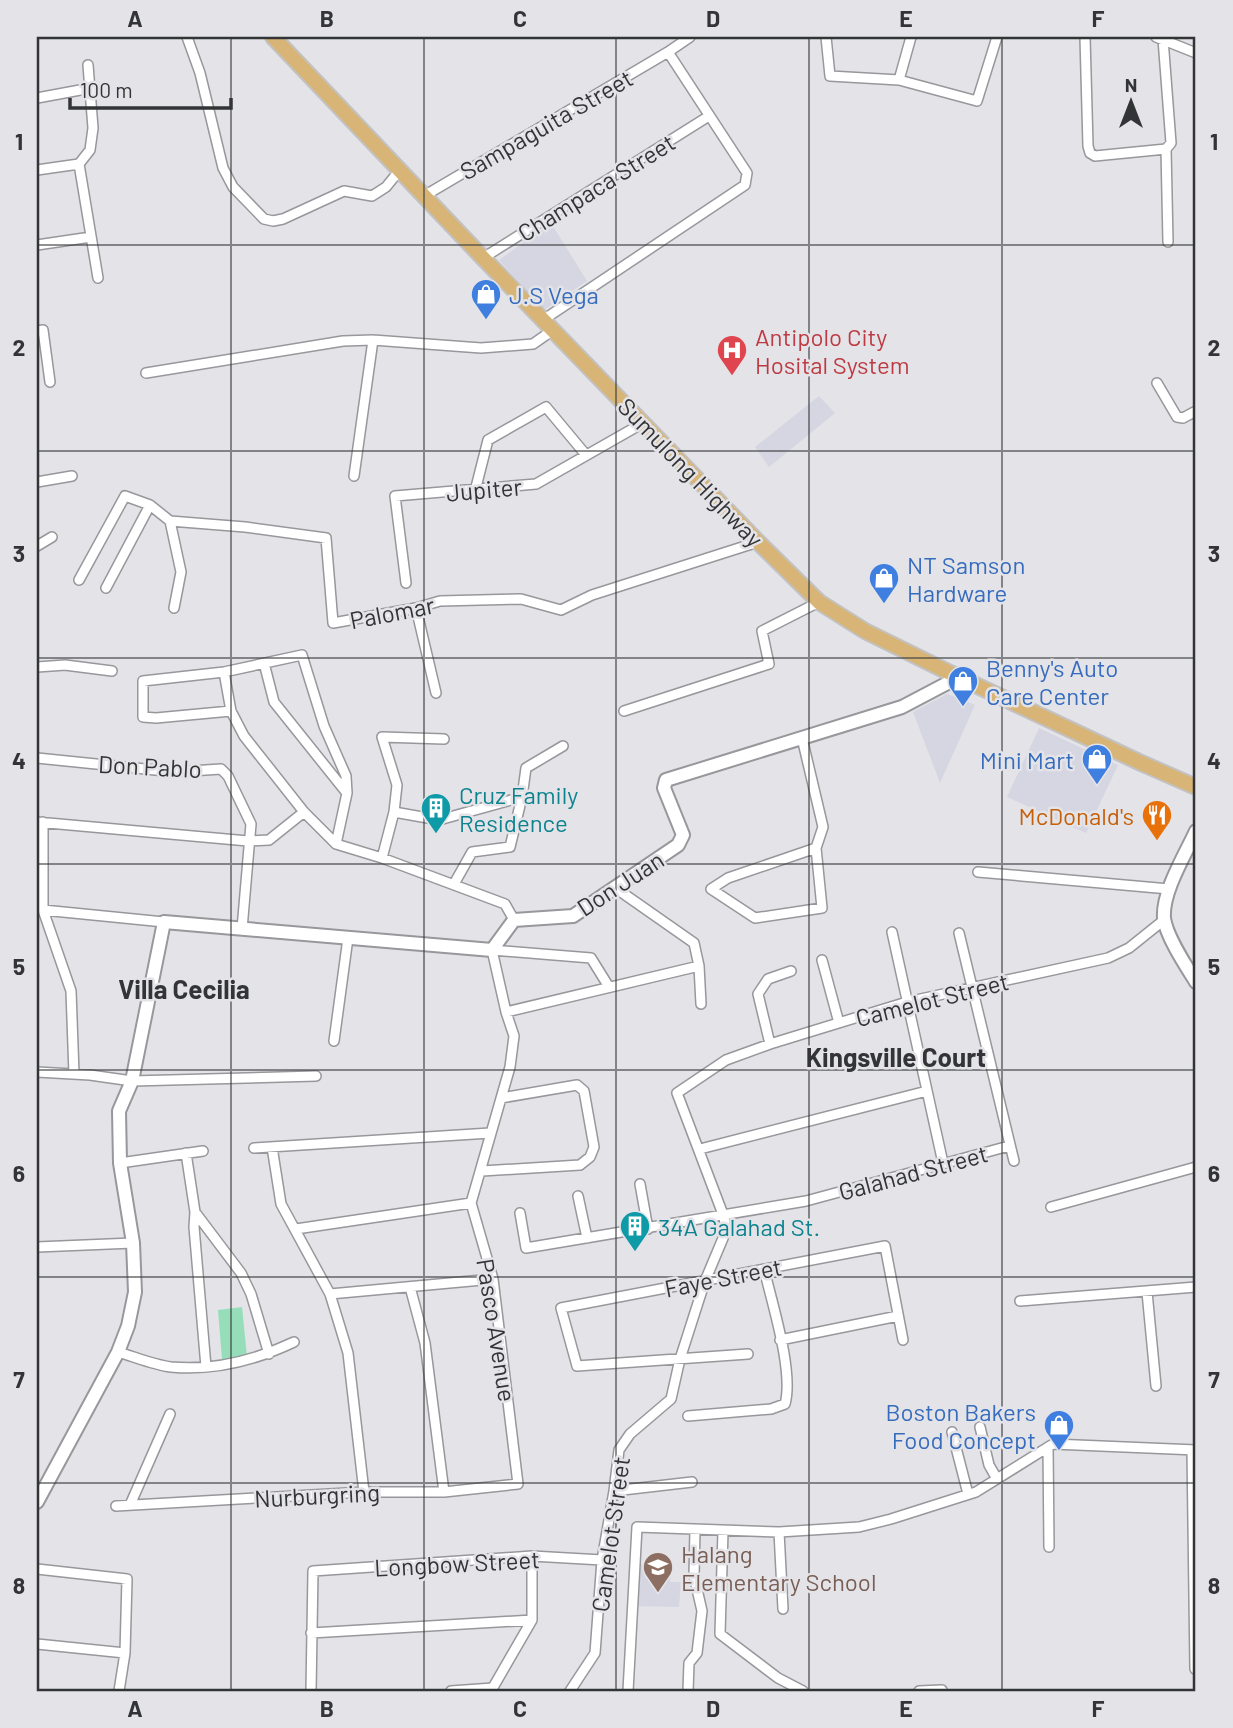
<svg xmlns="http://www.w3.org/2000/svg" width="1233" height="1728" font-family="Barlow,sans-serif">
<rect width="100%" height="100%" fill="#e3e3e8"/>
<!-- built -->
<path fill="#d5d6e2" d="M551 223 587 281 544 310 499 260Z
M819 396 835 413 769 467 755 447Z
M947 694 975 705 940 783 913 712Z
M1039 728 1118 765 1086 833 1007 797Z
M638 1564 671 1565 670 1582H681L679 1607 635 1606Z"/>
<!-- green -->
<path fill="#95deb9" d="M242 1307 247 1357 222 1359 218 1310Z"/>
<g fill="none" stroke-linecap="round" stroke-linejoin="round">
<!-- street casing -->
<g stroke="#97979c" stroke-width="12">
<path id="street" d="M187 37 200 73 223 168 233 187 264 219 273 221 283 219 344 191 372 196 386 187 399 171
M826 37 830 76 899 80 977 101 997 37
M1085 37 1088 146 1090 153 1095 156 1166 149 1171 143 1163 39
M1156 37 1196 53
M88 65 93 128 90 150 79 164 98 278
M899 80 911 37
M37 98 91 88
M1166 149 1168 242
M37 170 79 164
M424 196 668 52
M37 245 91 237
M483 258 709 116
M543 320 745 185 747 173 668 52 690 37
M37 331 43 330 50 382
M146 373 343 341 373 340 481 348 533 344 553 330
M1157 383 1177 417 1183 418 1196 411
M354 476 373 340
M37 482 72 476
M475 491 488 440 546 407 586 455
M170 521 181 572 174 608
M37 546 52 537
M79 580 125 496 150 505
M406 583 395 496 536 484 643 423
M106 588 150 505 170 521 245 527 326 538 333 623 416 608 440 601 521 599 561 610 592 595 758 542
M416 608 436 693
M264 663 274 702 346 792
M37 667 65 665 112 671
M224 672 231 711 244 736 304 812 336 844 382 858 505 904 514 920
M231 711 156 718 143 717V681L224 672 302 655 324 726 346 776 347 793 336 844
M624 711 769 664 762 631 819 602
M802 738 823 827 816 848 728 878 711 889 755 918 822 908 816 848
M37 758 175 772 221 769 228 776 251 824 242 929
M394 812 439 820 522 797
M37 822 248 841 269 840 304 812
M43 822V910L71 991 74 1074
M382 858 394 812 397 785 382 737 444 739
M978 872 1169 889
M454 884 472 852 510 847 522 797 526 768 563 746
M614 887 694 943 699 966 701 1004
M43 910 164 922
M892 932 943 1163
M959 933 1014 1161
M822 960 839 1023
M506 1012 699 966
M334 1041 348 938
M770 1044 758 994 768 979 791 971
M37 1072 90 1075 132 1081 316 1076
M272 1147 281 1204 330 1294 348 1353 364 1492
M254 1148 490 1133
M700 1149 927 1091
M186 1153 195 1212 194 1227 206 1367
M120 1163 203 1151
M482 1171 580 1165 590 1157 594 1147 584 1091 577 1085 501 1098
M640 1184 648 1229
M578 1196 587 1238
M1051 1207 1196 1167
M195 1212 241 1273 251 1294 269 1354
M520 1213 526 1248 806 1201 1009 1146
M296 1229 471 1203
M37 1247 133 1243
M410 1287 425 1343 444 1492
M1147 1292 1156 1386
M330 1294 493 1279
M1020 1301 1196 1287
M780 1340 898 1316
M118 1352C135 1357 154 1365 171 1367 214 1371 256 1360 294 1342
M748 1354 577 1366 561 1308 885 1246 903 1340
M688 1416 771 1409 785 1404C794 1372 772 1303 764 1269
M980 1427 989 1465 997 1479
M952 1432 968 1494
M1048 1447 1049 1547
M1192 1450 1195 1669
M614 1491 692 1482
M130 1505 170 1414
M116 1506 364 1492H444L518 1484 493 1279 471 1203 510 1067 514 1036 506 1012 492 950 591 958 609 987
M723 1531 720 1634 778 1678 803 1691
M779 1532 783 1609
M37 1569 127 1579 125 1653 119 1691
M311 1633 532 1620
M37 1644 125 1653
M311 1691 313 1571 532 1556 602 1560
M451 1691 493 1688
M491 1691 532 1620V1556
M570 1691 595 1653 602 1560 614 1491 619 1450 630 1434 671 1399 680 1359 705 1281 726 1231 724 1217 677 1093 726 1060 770 1044 907 1002 1108 958 1129 948 1164 920
M628 1691 637 1527 779 1532 859 1527 891 1519 976 1492 1053 1444 1196 1450
M688 1691 689 1663 697 1653 702 1611 694 1576 695 1530
M919 1691 942 1690"/>
</g>
<!-- secondary casing -->
<g stroke="#97979c" stroke-width="16">
<path id="secondary" d="M1196 831C1185 855 1162 892 1164 918 1166 936 1186 966 1196 982
M37 1502 118 1352 128 1326 135 1292 133 1243 120 1163 119 1111 132 1081 164 922 492 950 514 920 573 916 678 845 683 835 664 788 666 780 902 707 959 677"/>
</g>
<!-- primary casing -->
<g stroke="#c2c2c2" stroke-width="18">
<path id="primary" d="M273 37 483 258 758 542 819 602 865 631 946 671 1139 762 1196 787"/>
</g>
<!-- street -->
<use href="#street" stroke="#fff" stroke-width="9"/>
<!-- secondary -->
<use href="#secondary" stroke="#fff" stroke-width="12"/>
<!-- primary -->
<use href="#primary" stroke="#d8b576" stroke-width="14"/>
</g>
<!-- grid -->
<path fill="none" stroke="#333435" stroke-width="2" stroke-opacity="0.55" d="M231 37V1691M424 37V1691M616 37V1691M809 37V1691M1002 37V1691M37 245H1196M37 451H1196M37 658H1196M37 864H1196M37 1070H1196M37 1277H1196M37 1483H1196"/>
<!-- icons -->
<defs>
<g id="shop-pin" transform="scale(1.575)"><path d="M0 17L-7.5 6A9.5 9.5 0 1 1 7.5 6Z" fill="#3f7fe0" stroke="#e3e3e8"/><path d="M-5-2.5h2.3a2.7 3.5 0 0 1 5.4 0H5L5.5 6h-11ZM-1.5-2.5h3a1.5 2.3 0 0 0-3 0Z" fill="#fff"/></g>
<g id="hospital-pin" transform="scale(1.575)"><path d="M0 17L-7.5 6A9.5 9.5 0 1 1 7.5 6Z" fill="#e0444e" stroke="#e3e3e8"/><path d="M-5-5h3v3.5h4V-5h3V5h-3V1.5h-4V5h-3Z" fill="#fff"/></g>
<g id="building-pin" transform="scale(1.575)"><path d="M0 17L-7.5 6A9.5 9.5 0 1 1 7.5 6Z" fill="#0f9aa8" stroke="#e3e3e8"/><path d="M-4-6H4V6H1V3H-1V6H-4ZM-2.5-4.3h1.7v1.8h-1.7ZM.8-4.3h1.7v1.8H.8ZM-2.5-1h1.7V.8h-1.7ZM.8-1h1.7V.8H.8Z" fill="#fff"/></g>
<g id="restaurant-pin" transform="scale(1.575)"><path d="M0 17L-7.5 6A9.5 9.5 0 1 1 7.5 6Z" fill="#e8710a" stroke="#e3e3e8"/><path d="M-5-6h1v4h1v-4h1v4h1v-4h1v5L-1.5 .5V6h-2V.5L-5-1ZM5-6V6H3V1.5H1.5Q1.5-4 5-6Z" fill="#fff"/></g>
<g id="school-pin" transform="scale(1.575)"><path d="M0 17L-7.5 6A9.5 9.5 0 1 1 7.5 6Z" fill="#8d6e63" stroke="#e3e3e8"/><path d="M0-5L7-2L0 1L-7-2ZM-4 1L0 2.5L4 1V4Q0 6-4 4Z" fill="#fff"/></g>
</defs>
<g fill-rule="evenodd">
<use href="#shop-pin" x="486" y="294"/>
<use href="#hospital-pin" x="732" y="350"/>
<use href="#shop-pin" x="884" y="578"/>
<use href="#shop-pin" x="963" y="681"/>
<use href="#shop-pin" x="1097" y="759"/>
<use href="#building-pin" x="436" y="808"/>
<use href="#restaurant-pin" x="1157" y="815"/>
<use href="#building-pin" x="635" y="1226"/>
<use href="#shop-pin" x="1059" y="1425"/>
<use href="#school-pin" x="658" y="1567"/>
</g>
<g text-anchor="middle" dominant-baseline="central" stroke-width="5" stroke-linejoin="round" paint-order="stroke">
<!-- street labels -->
<g font-size="24" fill="#333435" stroke="#e3e3e8">
<text transform="translate(546 124) rotate(-30)">Sampaguita Street</text>
<text transform="translate(596 187) rotate(-32)">Champaca Street</text>
<text transform="translate(691 472) rotate(46)">Sumulong Highway</text>
<text transform="translate(484 489) rotate(-5)">Jupiter</text>
<text transform="translate(392 612) rotate(-11)">Palomar</text>
<text transform="translate(150 766) rotate(3)">Don Pablo</text>
<text transform="translate(620 883) rotate(-33)">Don Juan</text>
<text transform="translate(932 999) rotate(-14)">Camelot Street</text>
<text transform="translate(913 1172) rotate(-15)">Galahad Street</text>
<text transform="translate(723 1277) rotate(-11)">Faye Street</text>
<text transform="translate(497 1330) rotate(81)">Pasco Avenue</text>
<text transform="translate(317 1495) rotate(-3)">Nurburgring</text>
<text transform="translate(610 1534) rotate(-82)">Camelot Street</text>
<text transform="translate(457 1563) rotate(-3)">Longbow Street</text>
</g>
<!-- shop labels -->
<g font-size="24" fill="#366cbe" stroke="#e3e3e8" text-anchor="start">
<text x="509" y="294">J.S Vega</text>
<text x="907" y="564">NT Samson<tspan x="907" dy="28">Hardware</tspan></text>
<text x="986" y="667">Benny's Auto<tspan x="986" dy="28">Care Center</tspan></text>
<text x="1074" y="759" text-anchor="end">Mini Mart</text>
<text x="1036" y="1411" text-anchor="end">Boston Bakers<tspan x="1036" dy="28">Food Concept</tspan></text>
</g>
<!-- health labels -->
<g font-size="24" fill="#be3a42" stroke="#e3e3e8" text-anchor="start">
<text x="755" y="336">Antipolo City<tspan x="755" dy="28">Hosital System</tspan></text>
</g>
<!-- culture labels -->
<g font-size="24" fill="#0d838f" stroke="#e3e3e8" text-anchor="start">
<text x="459" y="794">Cruz Family<tspan x="459" dy="28">Residence</tspan></text>
<text x="658" y="1226">34A Galahad St.</text>
</g>
<!-- food labels -->
<g font-size="24" fill="#c56008" stroke="#e3e3e8" text-anchor="end">
<text x="1134" y="815">McDonald's</text>
</g>
<!-- education labels -->
<g font-size="24" fill="#785e54" stroke="#e3e3e8" text-anchor="start">
<text x="681" y="1553">Halang<tspan x="681" dy="28">Elementary School</tspan></text>
</g>
<!-- neighbourhood labels -->
<g font-size="26" font-weight="bold" fill="#333435" stroke="#e3e3e8">
<text x="184" y="988">Villa Cecilia</text>
<text x="896" y="1056">Kingsville Court</text>
</g>
</g>
<!-- border -->
<rect width="1233" height="1728" fill="none" stroke="#e3e3e8" stroke-width="77"/>
<!-- north arrow -->
<g transform="translate(1131 102)" stroke="#e3e3e8" stroke-width="5" paint-order="stroke">
<path d="M0-5L12 26L0 18L-12 26Z" fill="#333435"/>
<text y="-10" font-size="19" font-weight="bold" text-anchor="middle" fill="#333435">N</text>
</g>
<!-- scale -->
<path d="M70 98v10h161v-10" fill="none" stroke="#333435" stroke-width="3.5"/>
<text x="80" y="98" font-size="21" fill="#333435" stroke="#e3e3e8" stroke-width="5" paint-order="stroke">100 m</text>
<rect x="38" y="38" width="1156" height="1652" fill="none" stroke="#333435" stroke-width="2.5"/>
<g font-size="23" text-anchor="middle" font-weight="bold" fill="#333435">
<text x="135" y="27">A</text>
<text x="327" y="27">B</text>
<text x="520" y="27">C</text>
<text x="713" y="27">D</text>
<text x="906" y="27">E</text>
<text x="1098" y="27">F</text>
<text x="19" y="150">1</text>
<text x="1214" y="150">1</text>
<text x="19" y="356">2</text>
<text x="1214" y="356">2</text>
<text x="19" y="562">3</text>
<text x="1214" y="562">3</text>
<text x="19" y="769">4</text>
<text x="1214" y="769">4</text>
<text x="19" y="975">5</text>
<text x="1214" y="975">5</text>
<text x="19" y="1182">6</text>
<text x="1214" y="1182">6</text>
<text x="19" y="1388">7</text>
<text x="1214" y="1388">7</text>
<text x="19" y="1594">8</text>
<text x="1214" y="1594">8</text>
<text x="135" y="1717">A</text>
<text x="327" y="1717">B</text>
<text x="520" y="1717">C</text>
<text x="713" y="1717">D</text>
<text x="906" y="1717">E</text>
<text x="1098" y="1717">F</text>
</g>
</svg>
